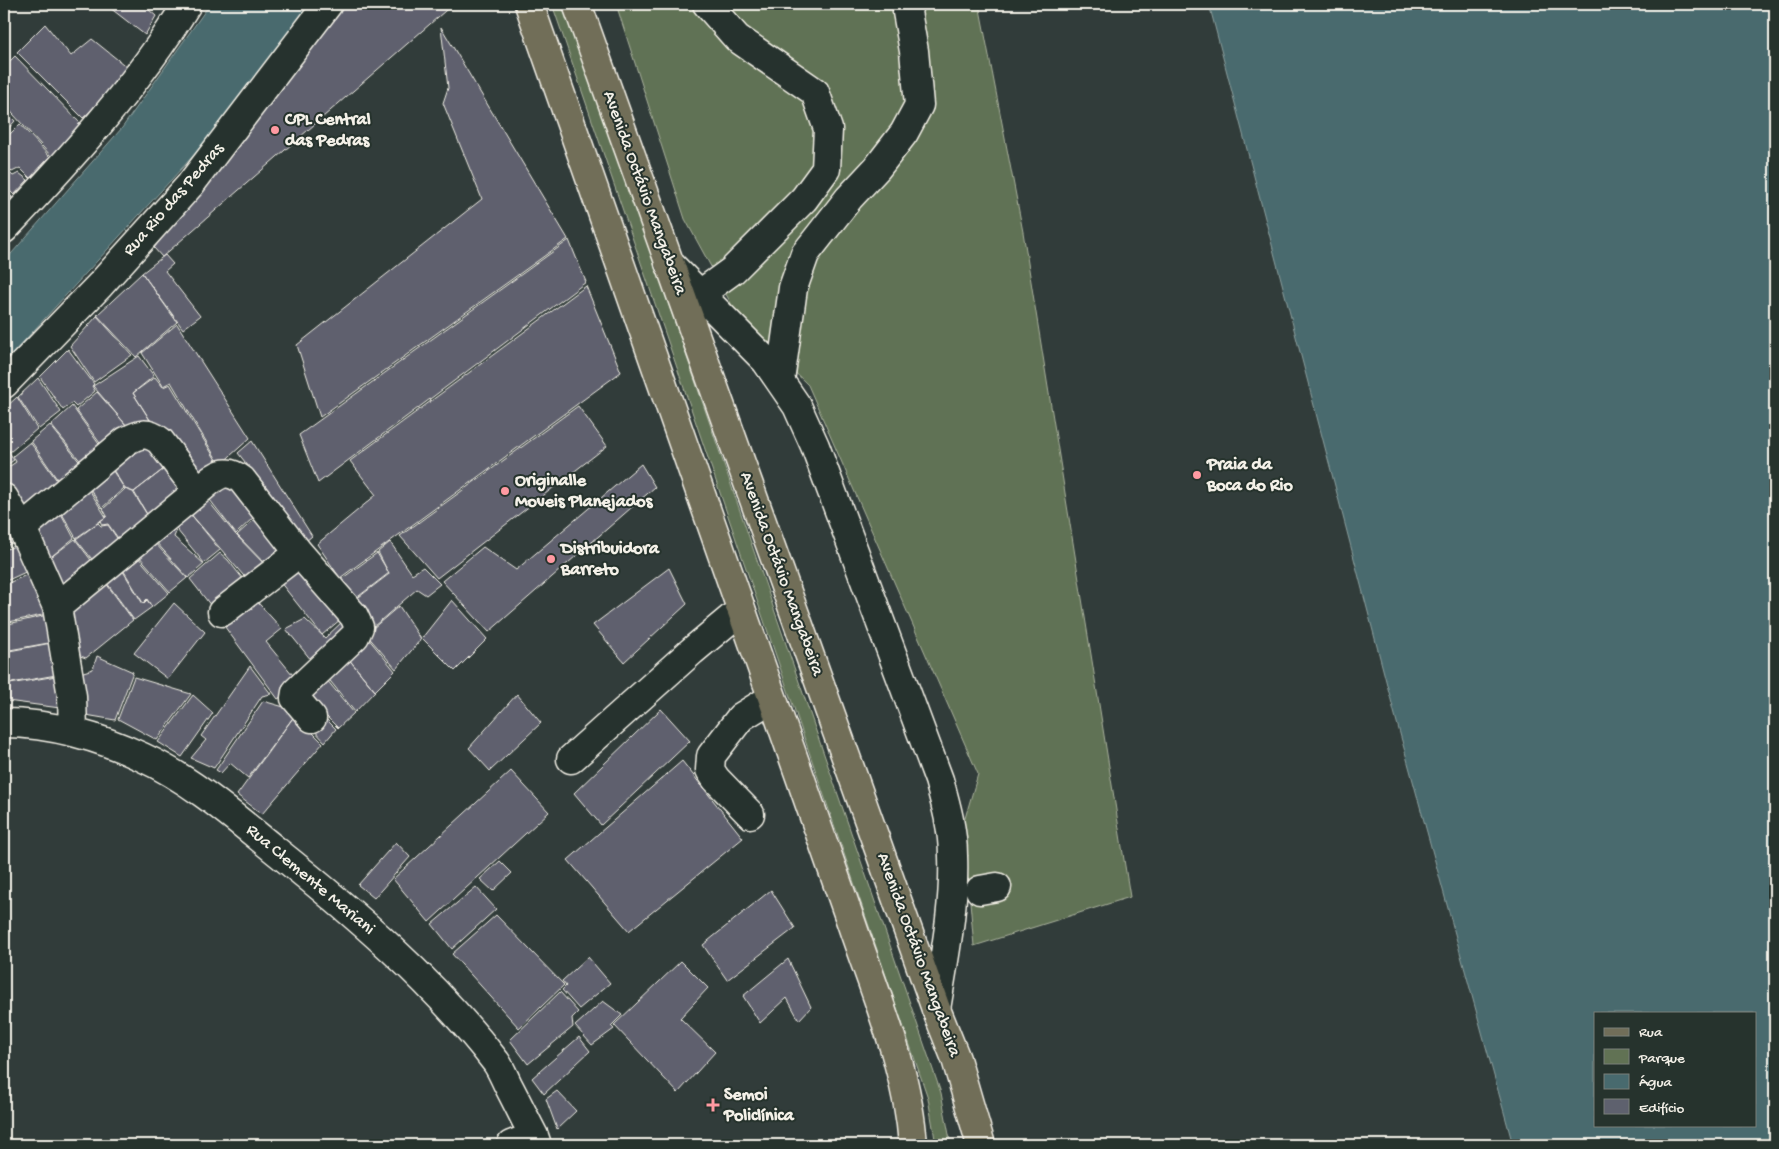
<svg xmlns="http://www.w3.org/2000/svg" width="1779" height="1149" font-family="'Gochi Hand',sans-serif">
<rect width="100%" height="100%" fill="#313c3a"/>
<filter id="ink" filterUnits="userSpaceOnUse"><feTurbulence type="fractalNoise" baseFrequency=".02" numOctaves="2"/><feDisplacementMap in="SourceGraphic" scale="10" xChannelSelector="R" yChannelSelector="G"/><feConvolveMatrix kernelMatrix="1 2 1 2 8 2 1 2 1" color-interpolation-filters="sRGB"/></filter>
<g filter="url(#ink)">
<!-- green -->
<path fill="#617254" stroke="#aab29e" d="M552 4H565L941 1093 951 1145H936L928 1098Z
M616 4H979L1023 232 1130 897 974 946 963 825 978 774 808 385 739 318 685 219Z"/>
<!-- water -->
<path fill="#486a6e" stroke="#8da09f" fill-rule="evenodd" d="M210 4H310L223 123 4 363V262L122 128Z
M1209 4H1775V1145H1513L1396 719ZM1595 1013H1755V1125H1595Z"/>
<!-- building -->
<path fill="#5e616e" stroke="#f4f1e8" d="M105 4H142L156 16 145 35Z
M338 4H453L162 257 154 248 330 11Z
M45 24 71 56 92 39 128 68 118 86 83 118 17 52Z
M441 27 568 239 320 417 297 345 482 199 443 103 448 88Z
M15 56 82 125 51 156 4 104V67Z
M4 110 15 121 4 133Z
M20 124 50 157 30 178 20 168 12 172 4 164V140Z
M4 168 13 176 19 173 28 180 14 195 4 185Z
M4 189 12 197 4 206Z
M569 240 586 282 318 483 299 435Z
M165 255 173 264 165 271 200 316 183 329 142 273Z
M142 273 177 322 136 357 97 315Z
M586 286 621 372 340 578 317 544 376 495 350 461Z
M97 316 132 355 94 382 70 346Z
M177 324 250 438 220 465 171 382 163 386 142 353Z
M68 349 94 384 92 386 95 391 76 407 72 403 63 410 40 377Z
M139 356 154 376 133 393 153 425 127 426 93 386Z
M155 377 163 387 170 384 219 465 200 479 154 426 133 393Z
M38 378 61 412 39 429 18 397Z
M97 392 127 426 102 446 76 410Z
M17 397 37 429 10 452 4 442V409Z
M72 406 101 447 82 463 51 425Z
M578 406 607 446 437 578 400 536Z
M50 425 82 465 59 482 31 441Z
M152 440 169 465 134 492 125 489 110 465Z
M252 441 312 536 299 547 267 490 238 453Z
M30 442 58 482 22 511 4 478V470L16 462 13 456Z
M4 444 14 460 4 467Z
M641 464 655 487 489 632 442 581 483 547 516 570Z
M109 465 124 488 102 508 86 482Z
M169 465 189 492 151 521 134 492Z
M231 476 256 515 236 534 207 496Z
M85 483 106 517 76 538 57 505Z
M125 489 133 492 151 521 120 541 108 524 102 525 100 521 107 516 103 509Z
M205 497 236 535 268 568 249 582 189 512Z
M57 506 74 538 47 560 31 531Z
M189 512 220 550 204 563 173 525Z
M4 515 16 541 4 547Z
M257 517 286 553 269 568 237 535Z
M98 523 101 526 108 525 119 541 95 563 76 539Z
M171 528 176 532 174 537 204 564 188 578 155 541Z
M75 539 94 564 60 590 47 560Z
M154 542 187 578 170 592 138 555Z
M390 542 412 574 423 567 440 584 426 595 417 589 373 627 355 600 389 574 378 552Z
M18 545 32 569 4 582V550Z
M220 553 228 560 247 584 215 611 190 579Z
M377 553 389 573 355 599 340 580Z
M137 556 169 593 152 607 147 599 143 603 122 568Z
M291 567 341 619 322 635 276 577Z
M121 568 143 604 147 600 152 607 134 620 104 579Z
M669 568 687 604 624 662 593 625Z
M33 572 47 614 4 623V585Z
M103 579 133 620 86 658 69 652 61 613Z
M251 595 282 629 266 642 297 680 284 686 288 692 278 699 219 619Z
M452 600 487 639 455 671 422 638Z
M174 603 205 632 168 679 134 653Z
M399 606 421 639 396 669 366 634Z
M47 615 54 642 4 651V625Z
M305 619 325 638 344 620 355 631 316 666 286 629Z
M363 632 395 671 375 691 343 652Z
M51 643 56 675 6 684 4 674V652Z
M343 652 375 691 355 712 323 672Z
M97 656 133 672 115 720 80 714 77 674 93 669Z
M250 666 271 694 262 696 214 768 191 758 206 740 201 736Z
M322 674 354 713 338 728 303 693Z
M56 676 60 708 7 701 4 685Z
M134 677 191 694 157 740 118 719Z
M517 694 541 723 490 771 469 748Z
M193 695 213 713 182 757 158 742Z
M263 701 298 711 248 778 230 763 221 773 216 770Z
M661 709 690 741 601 825 574 793Z
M321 714 336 729 325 742 311 727Z
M295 715 323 743 262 814 237 795Z
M682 761 743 838 629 931 568 860Z
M511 771 549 812 429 922 393 879Z
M396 842 410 857 374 898 358 885Z
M500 861 512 873 493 891 480 879Z
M476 887 496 909 452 949 432 924Z
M771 890 795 928 727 980 703 945Z
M496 915 564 985 519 1028 452 954Z
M588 957 610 983 579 1009 562 990 566 986 562 981Z
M788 959 811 1007 799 1020 787 998 760 1023 743 996Z
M681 961 708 988 680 1018 715 1052 678 1093 614 1025Z
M560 992 578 1012 572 1018 573 1027 528 1064 510 1040Z
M603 1001 622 1015 611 1026 614 1029 592 1045 575 1026Z
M579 1037 590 1051 544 1094 532 1078Z
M557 1091 576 1111 557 1129 546 1099Z"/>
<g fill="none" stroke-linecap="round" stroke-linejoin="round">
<!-- minor casing -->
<g stroke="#f4f1e8" stroke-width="31">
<path id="minor" d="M4 229C71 158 136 87 187 4
M669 263 766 361 797 406 815 446 939 780C946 805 953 830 953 856 955 907 944 959 936 1009
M700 294 733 270 804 199 826 169 828 129 815 92 737 38 707 4
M780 381 793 288 805 254 849 198 877 168 904 133 919 105 914 51 907 12 909 4
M4 384 100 285 190 185 328 4
M4 498 22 528 57 607 72 696 73 732
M22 528 126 441C139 434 147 431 160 441L198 491C213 479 223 465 242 480L299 553 354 616 359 627 355 636 296 692 295 698 312 718
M57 607 198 491
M222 612 299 553
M4 723C50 723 100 737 142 757 192 780 233 816 275 850 354 913 434 981 496 1062 501 1069 504 1077 508 1085 517 1102 525 1119 534 1136L537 1145
M571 759 692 651 741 610
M750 814 716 779 710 770 711 756 741 717 772 698
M980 890 997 887
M511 1145 534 1136"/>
</g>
<!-- major casing -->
<g stroke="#f4f1e8" stroke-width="31">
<path id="major" d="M529 4 852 925C876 996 908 1069 913 1145
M577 4 936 1009 956 1059 981 1145"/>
</g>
<!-- minor -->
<use href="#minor" stroke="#26332d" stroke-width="28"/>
<!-- major -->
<use href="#major" stroke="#716e59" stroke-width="28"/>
</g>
</g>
<!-- markers -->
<g fill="#ff9aa2" stroke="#26332d" stroke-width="2">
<circle cx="275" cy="130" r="5"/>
<circle cx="1197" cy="475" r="5"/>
<circle cx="505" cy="491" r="5"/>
<circle cx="551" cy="559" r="5"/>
<path d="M710.5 1097.5h5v5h5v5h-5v5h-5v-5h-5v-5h5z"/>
</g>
<g text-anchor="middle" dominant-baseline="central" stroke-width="4" stroke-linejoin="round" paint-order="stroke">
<!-- poi labels -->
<g font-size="18" font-weight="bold" fill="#f4f1e8" stroke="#26332d" text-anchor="start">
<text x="285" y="120">CPL Central<tspan x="285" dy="21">das Pedras</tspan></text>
<text x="1207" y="465">Praia da<tspan x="1207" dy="21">Boca do Rio</tspan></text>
<text x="515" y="481">Originalle<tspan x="515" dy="21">Moveis Planejados</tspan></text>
<text x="561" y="549">Distribuidora<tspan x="561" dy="21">Barreto</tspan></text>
<text x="724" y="1095">Semoi<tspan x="724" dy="21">Policlínica</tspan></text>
</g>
<!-- street labels -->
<g font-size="18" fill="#f4f1e8" stroke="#26332d">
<text transform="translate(644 193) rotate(70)">Avenida Octávio Mangabeira</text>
<text transform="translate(174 200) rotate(-49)">Rua Rio das Pedras</text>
<text transform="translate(781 574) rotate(70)">Avenida Octávio Mangabeira</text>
<text transform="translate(310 880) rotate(40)">Rua Clemente Mariani</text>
<text transform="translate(918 955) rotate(70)">Avenida Octávio Mangabeira</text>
</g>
</g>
<!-- margin -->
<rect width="1779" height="1149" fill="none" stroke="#26332d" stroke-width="20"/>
<rect x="10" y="10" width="1759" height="1129" fill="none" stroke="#f4f1e8" stroke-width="2" filter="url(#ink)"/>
<!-- legend -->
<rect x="1594" y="1012" width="162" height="115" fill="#26332d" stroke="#787f78"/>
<rect x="1604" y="1028" width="25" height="8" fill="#716e59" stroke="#787f78"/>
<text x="1639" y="1036" font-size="15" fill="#f4f1e8">Rua</text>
<rect x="1604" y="1049" width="25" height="15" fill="#617254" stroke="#787f78"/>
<text x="1639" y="1062" font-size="15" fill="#f4f1e8">Parque</text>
<rect x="1604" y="1074" width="25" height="15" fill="#486a6e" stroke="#787f78"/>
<text x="1639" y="1086" font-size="15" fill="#f4f1e8">Água</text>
<rect x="1604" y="1099" width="25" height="15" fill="#5e616e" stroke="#787f78"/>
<text x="1639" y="1112" font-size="15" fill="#f4f1e8">Edifício</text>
</svg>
